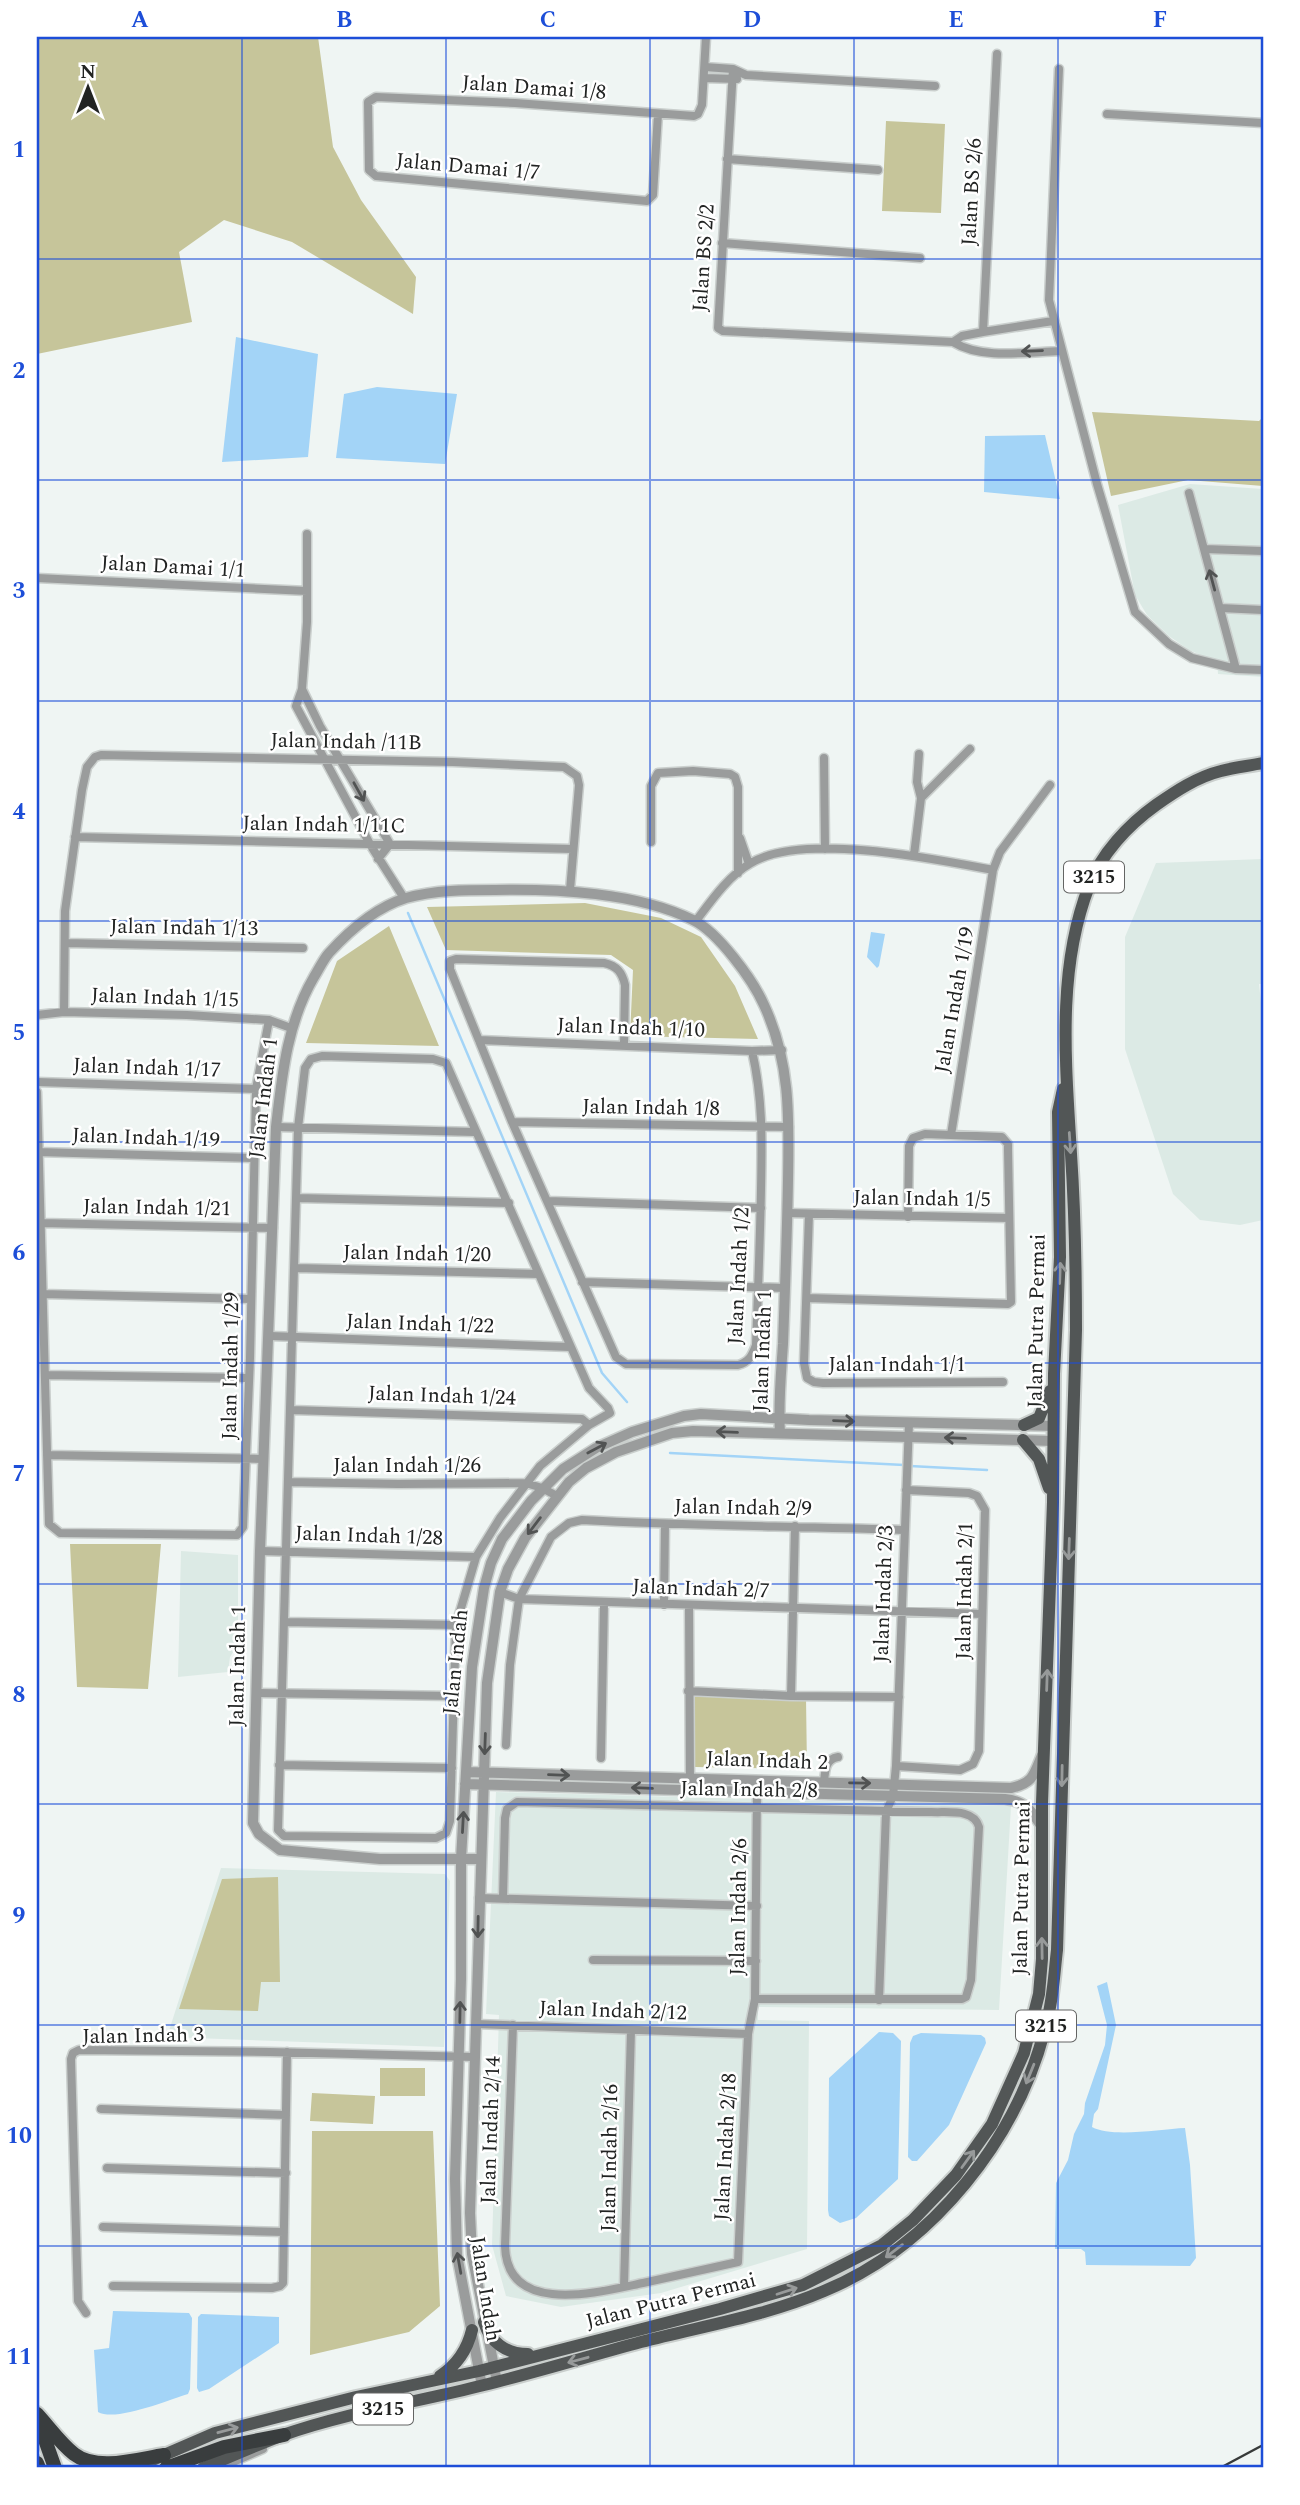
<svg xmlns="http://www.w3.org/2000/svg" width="1300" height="2505" font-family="Spectral,serif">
<rect width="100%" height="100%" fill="#eff5f3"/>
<!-- built -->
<path fill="#dceae5" d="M1190 484 1263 489V677L1218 674 1217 662 1189 650 1169 636 1147 615 1135 595 1118 505Z
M1263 859V984H1259L1263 1020V1220L1240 1225 1200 1220 1173 1194 1125 1049V937L1156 863Z
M181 1551 238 1555V1644L230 1657 228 1672 178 1677Z
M496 1792 1011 1806 999 2010 758 2007V2020L809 2021 807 2249 661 2293 561 2307 506 2296 492 2245 499 2015 486 2014Z
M221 1868 445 1874 450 1881 444 2047 167 2037Z"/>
<!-- green -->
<path fill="#c6c59a" d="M37 37H318L333 147 361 200 416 277 413 314 292 242 224 220 179 252 192 322 37 354Z
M886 121 945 124 941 213 882 211Z
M1092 412 1259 421 1263 417V486L1188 480 1111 496Z
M585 903 661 918 701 937 735 986 758 1039 630 1036 633 970 611 955 446 950 427 907Z
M389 926 439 1046 306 1043 337 961Z
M70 1544H161L148 1689 77 1687Z
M694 1695 806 1698 807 1769 695 1767Z
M278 1877 280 1982H261L258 2011 179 2009 222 1879Z
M380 2068H425V2096H380Z
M312 2093 375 2096 373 2124 310 2121Z
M312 2131H433L440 2306 409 2332 310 2355Z"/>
<!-- water -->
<path fill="#a3d4f7" d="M236 337 318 354 308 457 222 462Z
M377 387 457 394 445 464 336 458 344 394Z
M1045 435 1060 499 984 492 985 436Z
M871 932 885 934 879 966 877 968 867 957Z
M1107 1982 1116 2025 1098 2109 1094 2114 1092 2127C1112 2138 1161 2129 1185 2128L1190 2165 1196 2258 1190 2266 1086 2265 1085 2252 1081 2249H1055L1056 2183 1068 2160 1074 2134 1084 2114 1085 2103 1105 2045 1107 2025 1097 1986Z
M879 2032 893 2033 901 2041 898 2179 856 2218 840 2223 829 2216 828 2210 829 2078Z
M921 2033 981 2035 985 2038 986 2043 949 2125 917 2161H912L908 2157 910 2043 913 2036Z
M113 2311 189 2313 192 2318 190 2389 188 2394C168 2400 116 2422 98 2412L94 2350 109 2348Z
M201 2314 279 2317V2343L209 2389 199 2392 197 2388 198 2317Z"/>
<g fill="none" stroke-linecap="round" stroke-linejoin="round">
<!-- stream -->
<path stroke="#a3d4f7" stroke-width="2.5" d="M408 913 602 1373 627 1402
M670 1453 904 1465
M910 1466 987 1470"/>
<!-- minor casing -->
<g stroke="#cacfcd" stroke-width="11">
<path id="minor" d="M705 67 733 69 746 75 935 86
M733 69 718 328 723 331 953 342
M1059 69 1049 300 1097 484 1135 612 1169 644 1192 658 1236 669 1263 670
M704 78 737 79
M658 114 653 195 647 201 376 176 369 170 368 102 376 97 515 103 694 116 698 114 702 105 706 37
M1107 114 1263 123
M727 159 878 170
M722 243 920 258
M983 332 997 54
M953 342C982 360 1027 352 1060 351
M953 342 962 336 983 332 1053 321
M1189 493 1236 669
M307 534V622L302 689 296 706 371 846 404 898
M1204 549 1263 551
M37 578 307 591
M1220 608 1263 610
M302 689 320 726 390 844 378 859
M824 758 825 849
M921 798 970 749
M75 837 573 849
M740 838 749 864
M651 842V786L658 773 693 771 730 774 735 777 738 787V873
M914 855 921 798 917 782 919 754
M696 921C711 901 728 876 751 863 803 832 935 859 993 870
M65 943 303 948
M64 1012 65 911 82 790 87 767 95 757 101 755 453 762 564 767 577 776 579 785 570 890
M37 1015 64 1012 187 1015 269 1020 291 1028
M479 1040 752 1051 782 1050
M624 1045 625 985C622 972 617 966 604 963L456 959 450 961V969L512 1122 616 1357 626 1364 738 1365C749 1362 752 1356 756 1345 758 1293 760 1241 761 1189 762 1141 763 1099 752 1051
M322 1056 433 1059 446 1063 589 1388 608 1408 610 1413 589 1425 540 1466 500 1518 476 1557 456 1625 450 1821 446 1833 436 1838 284 1836 278 1830 298 1128 305 1068 311 1059Z
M37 1082 256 1089
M37 1092 49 1524 60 1533 237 1535 243 1527 250 1358 256 1089 269 1020
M512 1122 789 1127
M276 1127 475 1132
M951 1135 993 870 1000 852 1050 785
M38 1152 253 1158
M297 1198 509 1203
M548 1201 761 1208
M787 1213 1009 1218
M809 1214 804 1363 807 1378 814 1382 823 1383 1003 1382
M41 1223 273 1228
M296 1268 538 1274
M582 1282 785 1288
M42 1294 251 1299
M807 1298 1008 1304 1011 1302 1008 1150V1144L1002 1137 925 1134 913 1138 909 1146 908 1217
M270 1336 570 1347
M45 1375 248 1378
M291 1410 582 1419 589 1425
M47 1455 264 1459
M288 1482 398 1484 526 1483 542 1488 557 1496
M260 1551 476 1557
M500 1592 519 1599 982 1614
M664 1605 665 1524
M689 1606 690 1783
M284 1622 456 1625
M688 1691 791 1696 899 1697
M258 1693 454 1696
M791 1696 795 1526
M506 1745 510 1665 519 1599 551 1537 569 1523 582 1520C689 1526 796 1526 903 1530
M601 1758 604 1603
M279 1765 452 1768
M896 1766 960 1770 973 1764 979 1751 985 1510 977 1496 969 1493 906 1490
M824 1783C825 1771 825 1759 838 1757
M479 1898 757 1906
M503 1898 505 1818 507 1809 517 1802 931 1812C947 1813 974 1808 979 1827L971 1980 966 1997 962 1999H755
M593 1960 756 1961
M879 2000 886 1812 893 1796 896 1766 909 1423
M476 2024 748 2034
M513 2025 505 2246C507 2317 599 2292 643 2283 674 2276 706 2269 738 2262L748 2034 755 1999 757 1787
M101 2109 286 2115
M107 2168 286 2173
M103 2227 284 2232
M113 2286 272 2288 280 2286 283 2283 287 2052
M624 2287 631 2030
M86 2313 78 2301 71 2059 73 2053 79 2050 270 2052 475 2057
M219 2468 263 2449"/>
</g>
<!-- tertiary casing -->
<g stroke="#cacfcd" stroke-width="13">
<path id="tertiary" d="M466 1772 1011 1788C1033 1783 1034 1775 1042 1755
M465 1784 1005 1799C1025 1801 1031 1810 1042 1827
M480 1859H380L280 1850 259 1834 253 1823 260 1551 276 1127C282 1075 287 1023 314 977 319 969 323 960 329 953 349 931 377 907 406 898 435 890 466 890 495 890 557 889 636 892 693 920 718 932 753 980 764 1005 791 1063 789 1119 788 1181 787 1235 785 1290 783 1344 781 1374 778 1404 780 1433
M497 2382 472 2254 470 2213 487 1683 500 1592 508 1569 525 1538 569 1482 586 1468 616 1452 672 1433 693 1431 1054 1441
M482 2386 457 2255 455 2179 461 1979V1859L472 1667 484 1588 491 1563 502 1539 531 1501 563 1469 596 1448 632 1432 684 1416 701 1414 809 1420 1054 1426"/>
</g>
<!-- primary casing -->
<g stroke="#cacfcd" stroke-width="16">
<path id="primary" d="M1024 1425 1039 1418 1050 1391
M1023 1440 1039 1459 1049 1488
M484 2322C490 2342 506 2354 528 2354
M440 2376C457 2365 467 2351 472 2330
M134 2468 215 2433 356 2397 479 2371 720 2309 803 2285 882 2245 913 2220 956 2175 992 2124 1024 2053 1039 1994 1042 1959V1803L1053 1502 1054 1374 1060 1257 1058 1112 1063 1089
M203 2468C230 2457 256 2445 283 2435 348 2412 418 2402 484 2385 537 2372 589 2356 641 2342 702 2326 766 2316 824 2291 933 2246 1018 2138 1046 2025 1053 2001 1054 1975 1057 1950L1076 1330C1076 1271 1075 1213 1071 1154 1066 1066 1056 971 1089 886 1101 854 1128 825 1156 805 1176 791 1197 777 1221 771 1235 767 1249 766 1263 763"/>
</g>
<!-- motorway casing -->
<g stroke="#cacfcd" stroke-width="18">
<path id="motorway" d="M37 2414C49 2427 60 2443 74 2454 97 2472 138 2459 164 2455
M38 2420 55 2468
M37 2463 39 2468
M166 2468 224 2447 284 2435"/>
</g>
<!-- minor -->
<use href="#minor" stroke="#9a9c9c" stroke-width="8"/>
<!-- tertiary -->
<use href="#tertiary" stroke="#9a9c9c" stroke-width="10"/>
<!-- primary -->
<use href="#primary" stroke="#525656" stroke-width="12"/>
<!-- motorway -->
<use href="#motorway" stroke="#393d3e" stroke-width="14"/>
<!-- rail -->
<path stroke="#373a39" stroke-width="2.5" d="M1220 2468 1263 2445"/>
</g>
<!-- one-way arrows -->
<defs><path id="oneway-shaft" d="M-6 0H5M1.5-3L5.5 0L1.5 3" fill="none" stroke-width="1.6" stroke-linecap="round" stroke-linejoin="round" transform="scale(1.75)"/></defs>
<g stroke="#515353">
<use href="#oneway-shaft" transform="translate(1032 351) rotate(178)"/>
<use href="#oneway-shaft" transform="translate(1212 580) rotate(-105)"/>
<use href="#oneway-shaft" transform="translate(359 792) rotate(61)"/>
<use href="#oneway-shaft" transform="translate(844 1421) rotate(2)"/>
<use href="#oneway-shaft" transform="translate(727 1432) rotate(-178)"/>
<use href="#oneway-shaft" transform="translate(955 1438) rotate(-178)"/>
<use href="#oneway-shaft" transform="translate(597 1448) rotate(-28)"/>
<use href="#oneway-shaft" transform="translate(534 1526) rotate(127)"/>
<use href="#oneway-shaft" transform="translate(485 1744) rotate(92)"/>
<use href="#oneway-shaft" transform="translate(559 1775) rotate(2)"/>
<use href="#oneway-shaft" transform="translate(860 1783) rotate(1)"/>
<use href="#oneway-shaft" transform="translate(642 1788) rotate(-178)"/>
<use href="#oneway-shaft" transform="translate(463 1822) rotate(-87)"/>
<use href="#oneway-shaft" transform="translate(478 1927) rotate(91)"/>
<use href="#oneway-shaft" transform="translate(460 2012) rotate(-89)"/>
<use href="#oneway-shaft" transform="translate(459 2263) rotate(-100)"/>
</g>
<g stroke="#979a9a">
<use href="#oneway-shaft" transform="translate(1070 1143) rotate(86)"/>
<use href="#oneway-shaft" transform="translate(1060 1273) rotate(-88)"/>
<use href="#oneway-shaft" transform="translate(1069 1549) rotate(92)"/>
<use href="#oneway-shaft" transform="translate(1047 1680) rotate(-88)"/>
<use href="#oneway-shaft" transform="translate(1062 1776) rotate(91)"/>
<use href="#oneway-shaft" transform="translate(1042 1948) rotate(-91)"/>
<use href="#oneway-shaft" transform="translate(1030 2074) rotate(112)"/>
<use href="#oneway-shaft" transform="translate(968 2159) rotate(-54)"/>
<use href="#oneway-shaft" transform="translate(894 2251) rotate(143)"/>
<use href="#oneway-shaft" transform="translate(787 2291) rotate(-18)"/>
<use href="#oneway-shaft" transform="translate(578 2360) rotate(165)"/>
<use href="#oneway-shaft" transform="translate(228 2430) rotate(-15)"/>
</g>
<!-- grid -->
<path fill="none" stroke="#1d4ed8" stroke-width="2" stroke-opacity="0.55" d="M242 37V2468M446 37V2468M650 37V2468M854 37V2468M1058 37V2468M37 259H1263M37 480H1263M37 701H1263M37 921H1263M37 1142H1263M37 1363H1263M37 1584H1263M37 1804H1263M37 2025H1263M37 2246H1263"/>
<g text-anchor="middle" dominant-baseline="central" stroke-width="5" stroke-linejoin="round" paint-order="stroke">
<!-- shield labels -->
<g fill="#fff" stroke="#646564" stroke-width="2">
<rect x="1064" y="861.5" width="60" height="31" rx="5"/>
<rect x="1016" y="2010.5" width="60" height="31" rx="5"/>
<rect x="353" y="2393.5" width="60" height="31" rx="5"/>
</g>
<g font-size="19" font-weight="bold" fill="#212322">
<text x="1094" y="877">3215</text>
<text x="1046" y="2026">3215</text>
<text x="383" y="2409">3215</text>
</g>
<!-- street labels -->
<g font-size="21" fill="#212322" stroke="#fff">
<text transform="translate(534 88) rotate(4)">Jalan Damai 1/8</text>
<text transform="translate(468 167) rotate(5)">Jalan Damai 1/7</text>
<text transform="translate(972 192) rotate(-87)">Jalan BS 2/6</text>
<text transform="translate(704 258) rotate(-86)">Jalan BS 2/2</text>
<text transform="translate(173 567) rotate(3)">Jalan Damai 1/1</text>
<text transform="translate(346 742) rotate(1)">Jalan Indah /11B</text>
<text transform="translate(324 825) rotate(1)">Jalan Indah 1/11C</text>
<text transform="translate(184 928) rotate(1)">Jalan Indah 1/13</text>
<text transform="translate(165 998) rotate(2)">Jalan Indah 1/15</text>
<text transform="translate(955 1000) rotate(-80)">Jalan Indah 1/19</text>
<text transform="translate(631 1028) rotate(2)">Jalan Indah 1/10</text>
<text transform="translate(147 1068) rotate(2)">Jalan Indah 1/17</text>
<text transform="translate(264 1098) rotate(-83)">Jalan Indah 1</text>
<text transform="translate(651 1108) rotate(1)">Jalan Indah 1/8</text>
<text transform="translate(146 1138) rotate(2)">Jalan Indah 1/19</text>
<text transform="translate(922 1199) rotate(1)">Jalan Indah 1/5</text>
<text transform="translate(157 1208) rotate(1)">Jalan Indah 1/21</text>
<text transform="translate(417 1254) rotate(1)">Jalan Indah 1/20</text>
<text transform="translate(739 1276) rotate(-87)">Jalan Indah 1/2</text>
<text transform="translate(1037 1321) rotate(-89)">Jalan Putra Permai</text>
<text transform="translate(420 1324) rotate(2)">Jalan Indah 1/22</text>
<text transform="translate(763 1351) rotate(-88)">Jalan Indah 1</text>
<text x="897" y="1365">Jalan Indah 1/1</text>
<text transform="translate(231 1366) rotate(-89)">Jalan Indah 1/29</text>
<text transform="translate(442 1396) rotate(2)">Jalan Indah 1/24</text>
<text x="407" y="1466">Jalan Indah 1/26</text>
<text transform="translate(743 1508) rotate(1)">Jalan Indah 2/9</text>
<text transform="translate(369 1536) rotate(2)">Jalan Indah 1/28</text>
<text transform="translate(701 1589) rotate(2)">Jalan Indah 2/7</text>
<text transform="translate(965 1591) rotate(-89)">Jalan Indah 2/1</text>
<text transform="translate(884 1594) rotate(-88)">Jalan Indah 2/3</text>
<text transform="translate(456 1662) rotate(-84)">Jalan Indah</text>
<text transform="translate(238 1666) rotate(-89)">Jalan Indah 1</text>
<text transform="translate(767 1761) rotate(2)">Jalan Indah 2</text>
<text transform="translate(749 1790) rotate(1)">Jalan Indah 2/8</text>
<text transform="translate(1022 1888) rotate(-89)">Jalan Putra Permai</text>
<text transform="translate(739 1907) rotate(-89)">Jalan Indah 2/6</text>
<text transform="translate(613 2011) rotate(2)">Jalan Indah 2/12</text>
<text transform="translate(143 2036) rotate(-1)">Jalan Indah 3</text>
<text transform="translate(491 2130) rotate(-88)">Jalan Indah 2/14</text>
<text transform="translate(726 2147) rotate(-87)">Jalan Indah 2/18</text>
<text transform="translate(610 2158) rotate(-89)">Jalan Indah 2/16</text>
<text transform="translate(485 2289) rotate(81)">Jalan Indah</text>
<text transform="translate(671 2301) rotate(-14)">Jalan Putra Permai</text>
</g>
</g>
<!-- border -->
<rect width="1300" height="2505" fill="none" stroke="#ffffff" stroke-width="77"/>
<!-- north arrow -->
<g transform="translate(88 88)" stroke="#ffffff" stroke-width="5" paint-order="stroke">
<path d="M0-5L12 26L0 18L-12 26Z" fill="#212322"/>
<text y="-10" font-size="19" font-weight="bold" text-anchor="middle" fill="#212322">N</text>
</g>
<rect x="38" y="38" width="1224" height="2428" fill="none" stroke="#1d4ed8" stroke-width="2.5"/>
<g font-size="23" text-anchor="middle" font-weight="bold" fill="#1d4ed8">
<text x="140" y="27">A</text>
<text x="344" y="27">B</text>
<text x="548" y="27">C</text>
<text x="752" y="27">D</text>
<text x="956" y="27">E</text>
<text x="1160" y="27">F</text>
<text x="19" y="157">1</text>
<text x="19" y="378">2</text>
<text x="19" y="598">3</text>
<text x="19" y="819">4</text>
<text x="19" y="1040">5</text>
<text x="19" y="1260">6</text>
<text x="19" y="1481">7</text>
<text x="19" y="1702">8</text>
<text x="19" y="1923">9</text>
<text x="19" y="2143">10</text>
<text x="19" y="2364">11</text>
</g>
</svg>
